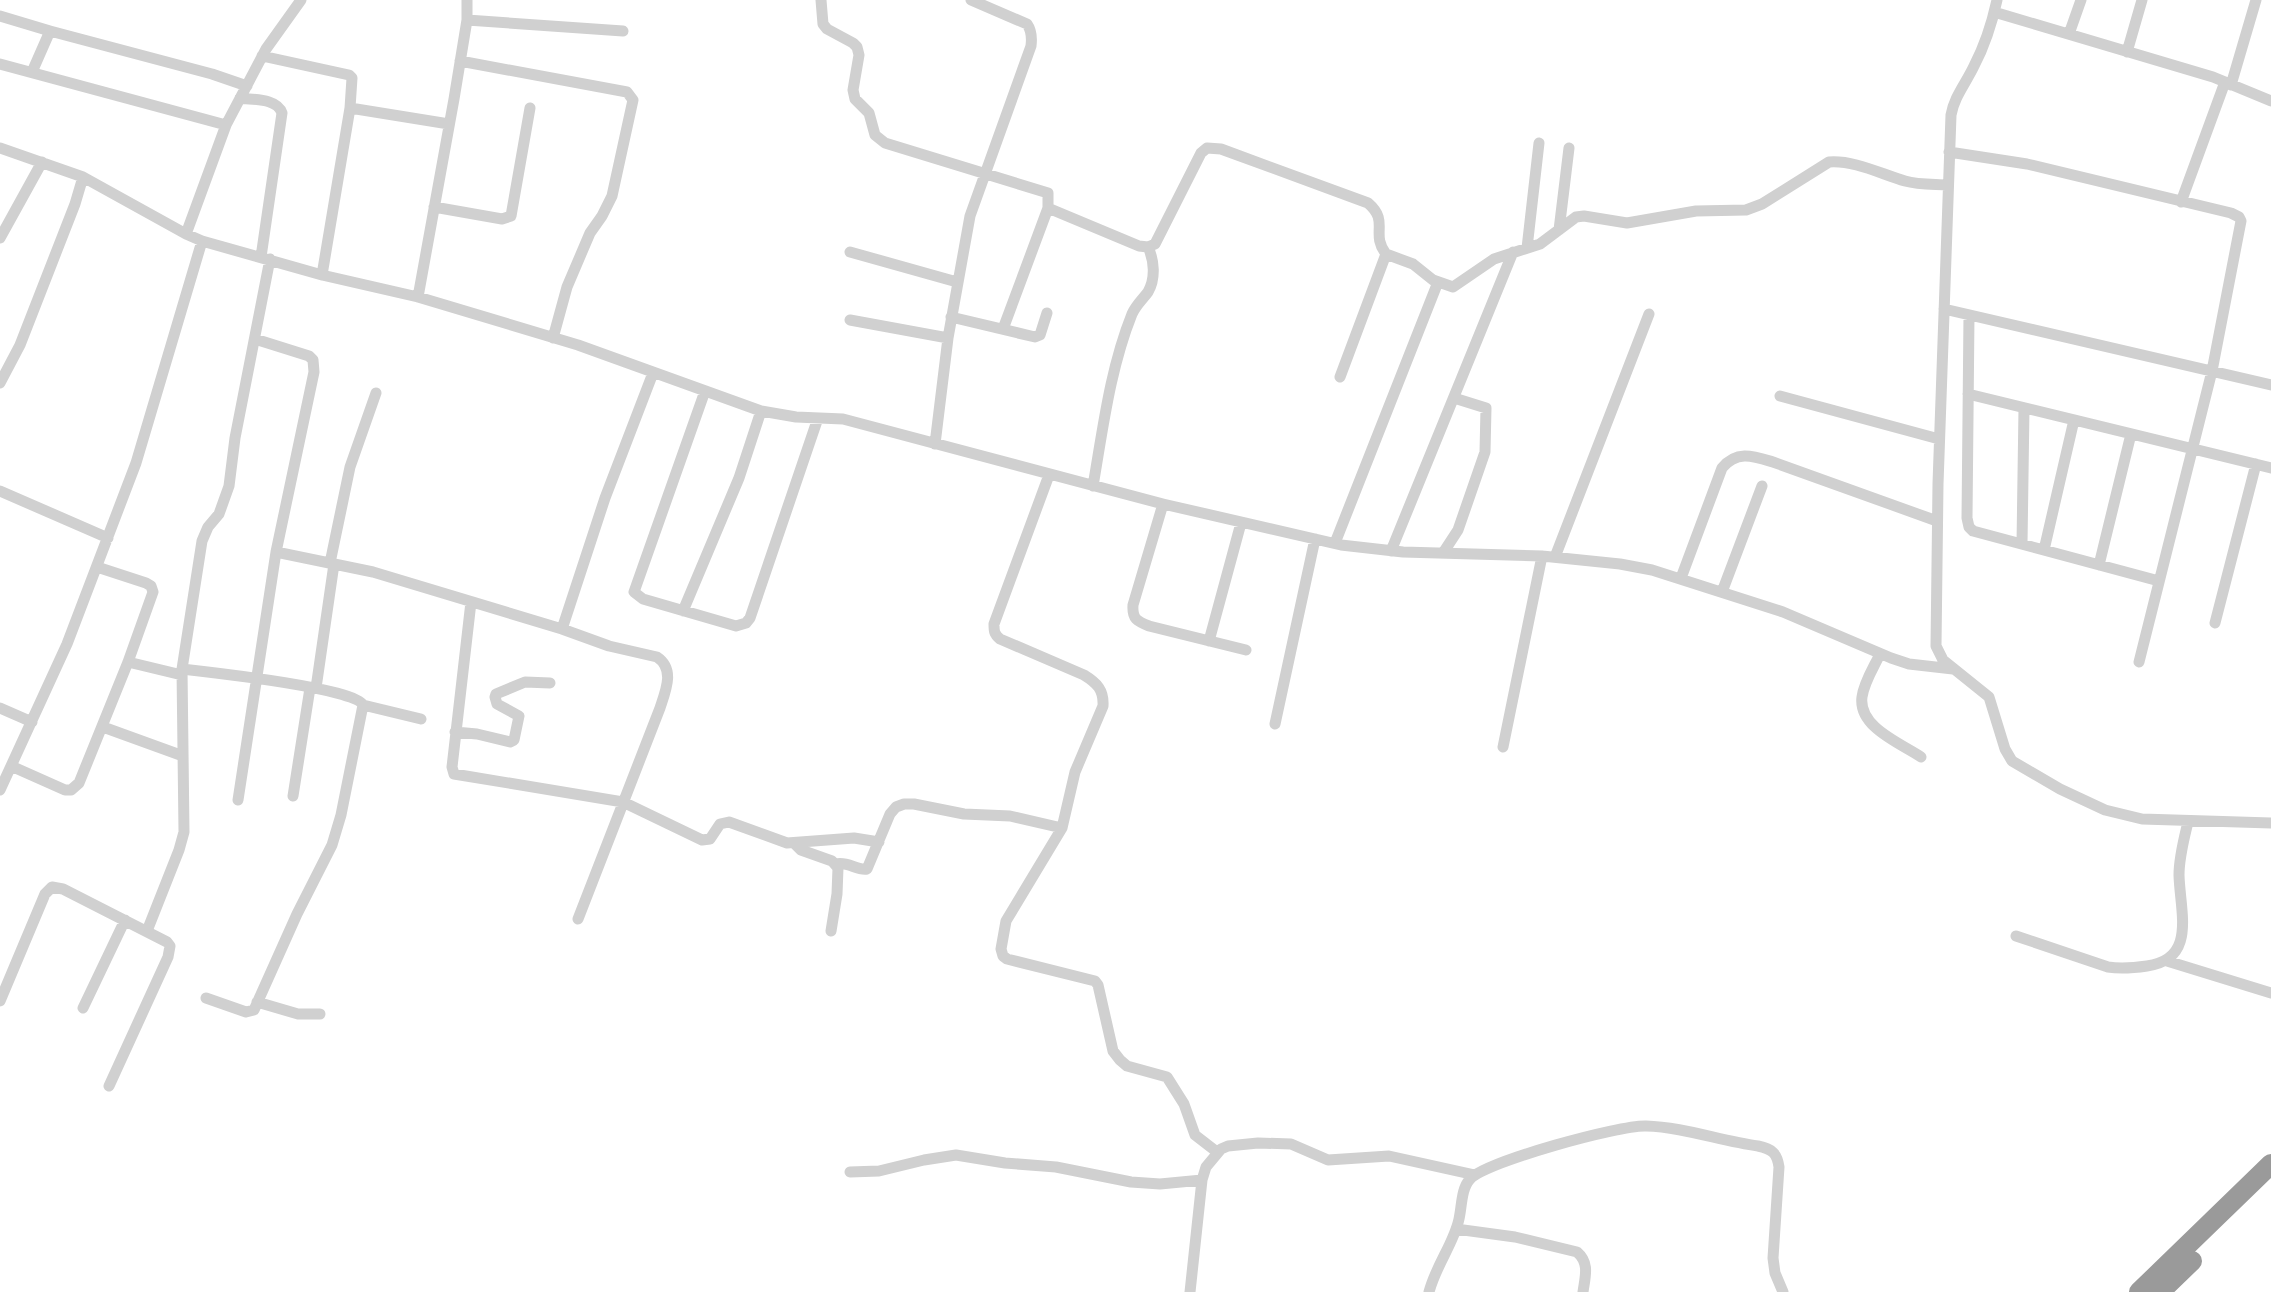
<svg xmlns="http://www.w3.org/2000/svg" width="2271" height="1292" font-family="'Exo 2',sans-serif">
<rect width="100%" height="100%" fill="#fff"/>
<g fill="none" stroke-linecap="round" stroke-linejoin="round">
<!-- street -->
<path stroke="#d0d0d0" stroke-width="11" d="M821 0 823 24 827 29 853 43 857 47 859 55 853 90 855 99 869 113 875 135 885 143 1048 193V208L1003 329
M1997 0C1992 23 1985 45 1974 66 1966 83 1954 97 1951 115L1938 484 1936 646 1943 660 1989 697 2005 749 2012 761 2060 789 2105 810 2142 819 2271 823
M1994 12 2213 77 2271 101
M0 16 50 31
M467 20 623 31
M2069 34 2081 0
M2127 52 2142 0
M262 56 349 75 352 78 350 108
M460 61 627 92 633 100 612 196 602 216 590 233 567 287 553 338
M0 64 226 125
M32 72 50 31 212 74 247 86
M2231 85 2256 0
M240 98C253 100 277 98 282 113L261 257
M0 148 83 177 186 234 202 241 322 275 418 297 578 345 761 411 796 417 843 419 1163 504 1341 545 1403 552 1542 556 1620 564 1652 570 1783 612 1891 658 1909 664 1953 669
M1949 152 2027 164 2231 213 2239 217 2241 221 2212 371 2139 662
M2181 202 2225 82
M434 207 502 219 511 216 530 108
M1048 208 1139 246 1148 247 1155 244 1201 153 1207 148 1221 149 1368 203C1390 222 1370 233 1386 254L1413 264 1433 280 1453 287 1494 259 1540 244 1576 217 1584 216 1627 223 1696 211 1746 210 1762 204 1829 162C1854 160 1881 174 1905 181 1919 185 1934 184 1948 185
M1559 230 1569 148
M186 234 226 125 266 49 301 0
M0 238 42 162
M1527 248 1539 143
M850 252 957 282
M322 275 350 108 449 124
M418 297 454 99 467 20V0
M1944 309 2271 385
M1969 315 1967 518 1969 527 1973 531 2159 581
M951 317 1035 337 1040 335 1047 313
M850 320 948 338
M1340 377 1386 254
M0 383 20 345 75 204 83 177
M705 391 634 592 643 599 736 626 746 623 750 618 818 418
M1968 394 2271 468
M1780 396 1939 439
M935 444 948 338 970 216 1031 46C1032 38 1032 31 1027 24L971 0
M1049 475 994 624C994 631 994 634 1000 639L1084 675C1097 683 1104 690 1103 706L1075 772 1062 828 1006 921 1001 949 1003 956 1007 959 1095 981 1098 985 1113 1051 1120 1060 1127 1066 1167 1077 1184 1104 1195 1135 1217 1152
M1093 486C1103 428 1110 369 1132 314 1136 305 1143 299 1148 292 1156 278 1154 260 1148 247
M0 491 108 538
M1163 504 1133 605C1132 619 1137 621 1149 626L1246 650
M1335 543 1438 282
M2022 544 2024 408
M2044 550 2074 420
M1391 551 1513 252
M276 552 373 572 562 629 609 646 657 657C675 669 666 690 660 708L578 919
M1443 553 1458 530 1485 452 1486 408 1454 398
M1555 557 1649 314
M330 563 350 467 376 393
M2099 565 2131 434
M1681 578 1722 468C1737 450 1753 456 1773 462L1937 521
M1722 592 1762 486
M471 602 452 767 454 774 623 802 702 840 710 839 720 824 729 822 787 843 854 838 879 842
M683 611 739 478 761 411
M2215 623 2256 464
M562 629 605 498 653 373
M1209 641 1241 523
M1880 654C1874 667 1864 682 1862 697 1858 727 1900 743 1921 757
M128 662 182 675
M182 669C208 672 355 688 363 705L341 815 332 845 297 914 254 1010 246 1012 206 998
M316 688 334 564
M363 705 421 719
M0 708 32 722
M1275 724 1315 539
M103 727 183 756
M455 732 477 734 510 742 514 740 519 716 497 704 495 697 496 694 525 682 550 683
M1503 747 1542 556
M11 766 65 790H71L79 783 128 662 153 592 151 586 146 583 97 567
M0 790 67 644 136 463 202 241
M293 796 310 688
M238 800 276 552 314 372 313 360 309 356 255 339
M794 843 801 850 832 861 838 868 837 894 831 931
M836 864C848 861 857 871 867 869L890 814 896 807 904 804H914L964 814 1010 816 1062 828
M147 931 179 850 184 832 182 669 202 541 208 527 219 514 229 486 235 438 270 259
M2016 936 2108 967C2121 969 2133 968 2147 966 2197 959 2180 912 2179 875 2179 857 2184 839 2188 822
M2167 961 2271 993
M0 1001 45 894 52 887 63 889 167 942 170 946 168 957 109 1086
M257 1002 298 1014H320
M83 1008 125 920
M850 1172 879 1171 924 1160 956 1155 1005 1163 1056 1167 1131 1182 1160 1184 1202 1180 1190 1292
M1202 1180 1206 1167 1221 1149 1228 1146 1258 1143 1291 1144 1328 1160 1389 1156 1475 1175
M1456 1229 1515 1237 1577 1252C1590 1263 1585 1277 1583 1292
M1429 1292C1436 1265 1454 1243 1459 1219 1462 1206 1461 1189 1470 1179 1488 1161 1619 1125 1646 1126 1683 1127 1721 1141 1758 1146 1772 1149 1777 1153 1779 1167L1773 1258 1775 1273 1783 1292"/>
<!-- highway -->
<path stroke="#9a9a9a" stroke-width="20" d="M2139 1292 2271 1164
M2160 1292 2192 1261"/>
</g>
</svg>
